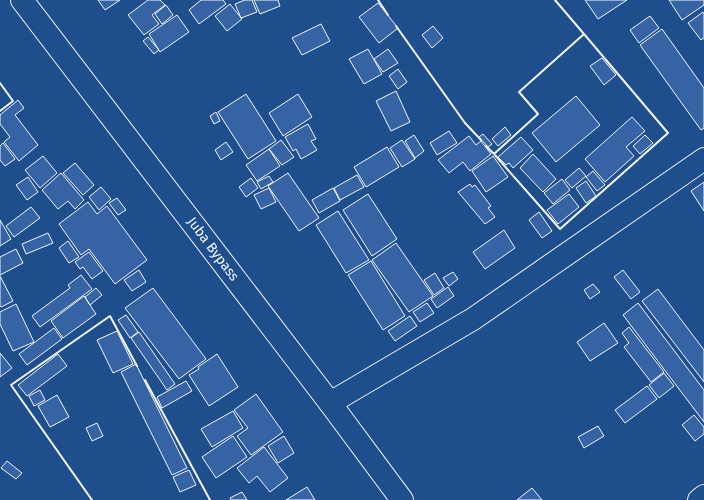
<svg xmlns="http://www.w3.org/2000/svg" width="704" height="500" font-family="'Fira Sans',sans-serif">
<rect width="100%" height="100%" fill="#1f4e8c"/>
<!-- building -->
<path fill="#3563a3" stroke="#f2f6ff" d="M98 0H120L105 10Z
M148 0H160L165 5 152 15 159 24 144 35 128 15Z
M201 0H223L226 4 199 24 189 10Z
M245 0H252L257 12 241 18 235 4Z
M254 0H278L280 6 260 14Z
M585 0H627L598 19Z
M669 0H704V5L682 20Z
M378 3 398 28 379 43 359 17Z
M230 4 242 19 227 31 215 16Z
M166 5 173 15 162 24 155 14Z
M703 12 704 14V38L701 40 688 23Z
M177 15 189 32 160 52 149 34Z
M650 16 659 28 639 43 630 30Z
M321 24 330 41 302 55 292 38Z
M433 26 443 38 432 48 422 35Z
M662 29 704 88V128L701 130 640 45Z
M148 37 159 50 154 54 143 41Z
M368 49 382 74 364 84 349 59Z
M388 49 398 63 383 72 374 59Z
M602 58 616 75 604 85 590 66Z
M398 69 407 82 398 89 389 76Z
M396 91 410 122 391 131 376 101Z
M246 94 276 141 248 159 218 112Z
M298 94 312 117 283 136 269 113Z
M576 96 600 125 556 162 532 133Z
M18 100 24 108 15 115 38 145 19 161 4 142 10 137 0 124V115Z
M216 112 220 121 214 124 210 116Z
M632 117 645 131 626 147 634 156 605 182 585 159Z
M308 124 316 139 311 141 317 150 301 159 296 149 293 151 285 137Z
M505 127 511 135 498 146 492 139Z
M449 131 457 143 437 155 430 143Z
M483 134 492 144 488 147 479 137Z
M414 135 424 151 415 158 405 141Z
M645 135 653 143 640 154 633 146Z
M469 136 476 145 481 141 491 154 470 171 463 162 449 173 438 160Z
M521 137 533 150 513 168 509 163 506 165 498 157Z
M281 140 294 157 282 165 269 149Z
M402 140 415 159 402 167 390 148Z
M226 142 233 152 221 160 215 150Z
M3 143 15 159 5 166 0 160V146Z
M387 147 399 167 366 187 354 167Z
M269 149 280 166 257 181 246 165Z
M533 154 556 179 543 192 520 168Z
M43 156 57 173 40 188 25 170Z
M493 156 508 177 486 192 472 171Z
M75 163 94 185 83 195 63 173Z
M579 168 586 176 572 188 565 180Z
M593 171 605 185 597 191 586 177Z
M61 173 84 200 75 209 68 201 58 209 42 190Z
M288 173 319 218 299 231 268 186Z
M357 175 364 187 340 200 334 188Z
M269 176 273 182 261 189 257 182Z
M28 177 38 192 27 200 16 185Z
M251 178 258 188 246 197 239 187Z
M562 179 570 190 553 204 544 193Z
M586 181 596 196 586 203 576 188Z
M704 182V211L691 191Z
M470 184 472 187 475 185 491 206 488 208 495 217 485 224 458 192Z
M101 187 111 199 99 210 89 197Z
M269 188 276 202 261 209 254 195Z
M333 188 340 201 319 213 312 200Z
M368 194 397 239 372 256 343 210Z
M569 194 579 207 558 224 547 210Z
M117 198 126 210 118 215 109 203Z
M88 202 97 214 107 206 147 260 115 284 89 249 81 255 59 224Z
M31 207 40 218 14 237 6 226Z
M338 211 369 260 346 273 316 225Z
M539 212 552 231 542 238 529 220Z
M0 220 11 239 0 246Z
M504 230 515 248 485 269 473 252Z
M48 233 53 243 26 254 22 244Z
M68 241 79 257 69 263 59 248Z
M396 243 433 296 409 312 372 260Z
M16 249 23 263 0 275V257Z
M89 252 103 271 92 279 83 267 80 269 75 262Z
M371 261 405 316 383 330 348 275Z
M139 270 146 282 132 291 124 280Z
M623 270 640 292 631 299 614 277Z
M453 272 458 279 449 286 443 278Z
M435 273 444 288 434 295 424 280Z
M81 275 92 289 40 327 32 316 70 288 68 285Z
M0 276 13 301 1 307 0 306Z
M593 284 600 292 590 299 584 290Z
M448 287 454 296 437 308 431 299Z
M96 288 102 295 90 305 85 297Z
M153 288 206 359 179 379 125 308Z
M658 289 704 350V382L642 301Z
M84 296 96 314 63 338 51 321Z
M427 303 434 313 420 322 413 312Z
M638 303 704 390V422L623 315Z
M16 304 34 342 13 351 0 324V312Z
M126 315 138 332 130 338 118 320Z
M410 316 417 326 395 341 388 331Z
M604 323 618 343 590 361 577 342Z
M629 327 664 372 651 382 624 347 629 343 622 333Z
M54 328 62 339 27 365 19 354Z
M117 331 133 364 113 373 97 340Z
M139 332 175 384 167 390 131 338Z
M0 353 12 368 0 377Z
M58 354 67 366 27 396 18 385Z
M217 354 238 387 209 406 189 375 199 369 198 367Z
M136 364 187 468 172 475 121 372Z
M664 373 674 386 659 398 649 385Z
M186 381 192 391 162 408 157 397Z
M647 386 657 399 625 423 615 410Z
M40 390 45 400 34 406 29 396Z
M256 394 283 432 251 455 237 436 248 428 234 410Z
M57 395 69 417 50 427 38 406Z
M233 411 243 428 212 447 201 429Z
M694 415 704 427V434L695 441 682 425Z
M97 423 103 436 92 441 86 428Z
M598 426 604 436 584 448 578 437Z
M233 436 247 457 216 478 202 457Z
M284 436 294 453 278 463 268 446Z
M264 447 288 478 270 492 257 476 249 483 237 468Z
M7 461 22 473 16 479 1 468Z
M189 470 196 485 180 492 173 477Z
M307 487 315 500H286Z
M532 488 542 500H517Z
M242 492 247 500H231L230 498Z"/>
<g fill="none" stroke-linecap="round" stroke-linejoin="round">
<!-- minor casing -->
<g stroke="#f2f6ff" stroke-width="24">
<path id="minor" d="M330 403 473 319 704 159
M699 500 704 496"/>
</g>
<!-- major casing -->
<g stroke="#f2f6ff" stroke-width="24">
<path id="major" d="M22 0 330 403 402 500"/>
</g>
<!-- minor -->
<use href="#minor" stroke="#1f4e8c" stroke-width="22"/>
<!-- major -->
<use href="#major" stroke="#1f4e8c" stroke-width="22"/>
<!-- wall -->
<path stroke="#f2f6ff" stroke-width="2" d="M378 0 388 15
M555 0 584 34 583 35
M396 26 465 123 481 140
M584 34 668 133 560 229 494 154 538 114 519 92Z
M0 83 13 101 0 111
M486 146 494 154V153
M145 380 210 500
M92 500 11 385 110 316 137 366"/>
</g>
<g text-anchor="middle" dominant-baseline="central" stroke-width="3" stroke-linejoin="round" paint-order="stroke">
<!-- street labels -->
<g font-size="14" fill="#f2f6ff" stroke="#1f4e8c">
<text transform="translate(213 249) rotate(53)">Juba Bypass</text>
</g>
</g>
</svg>
